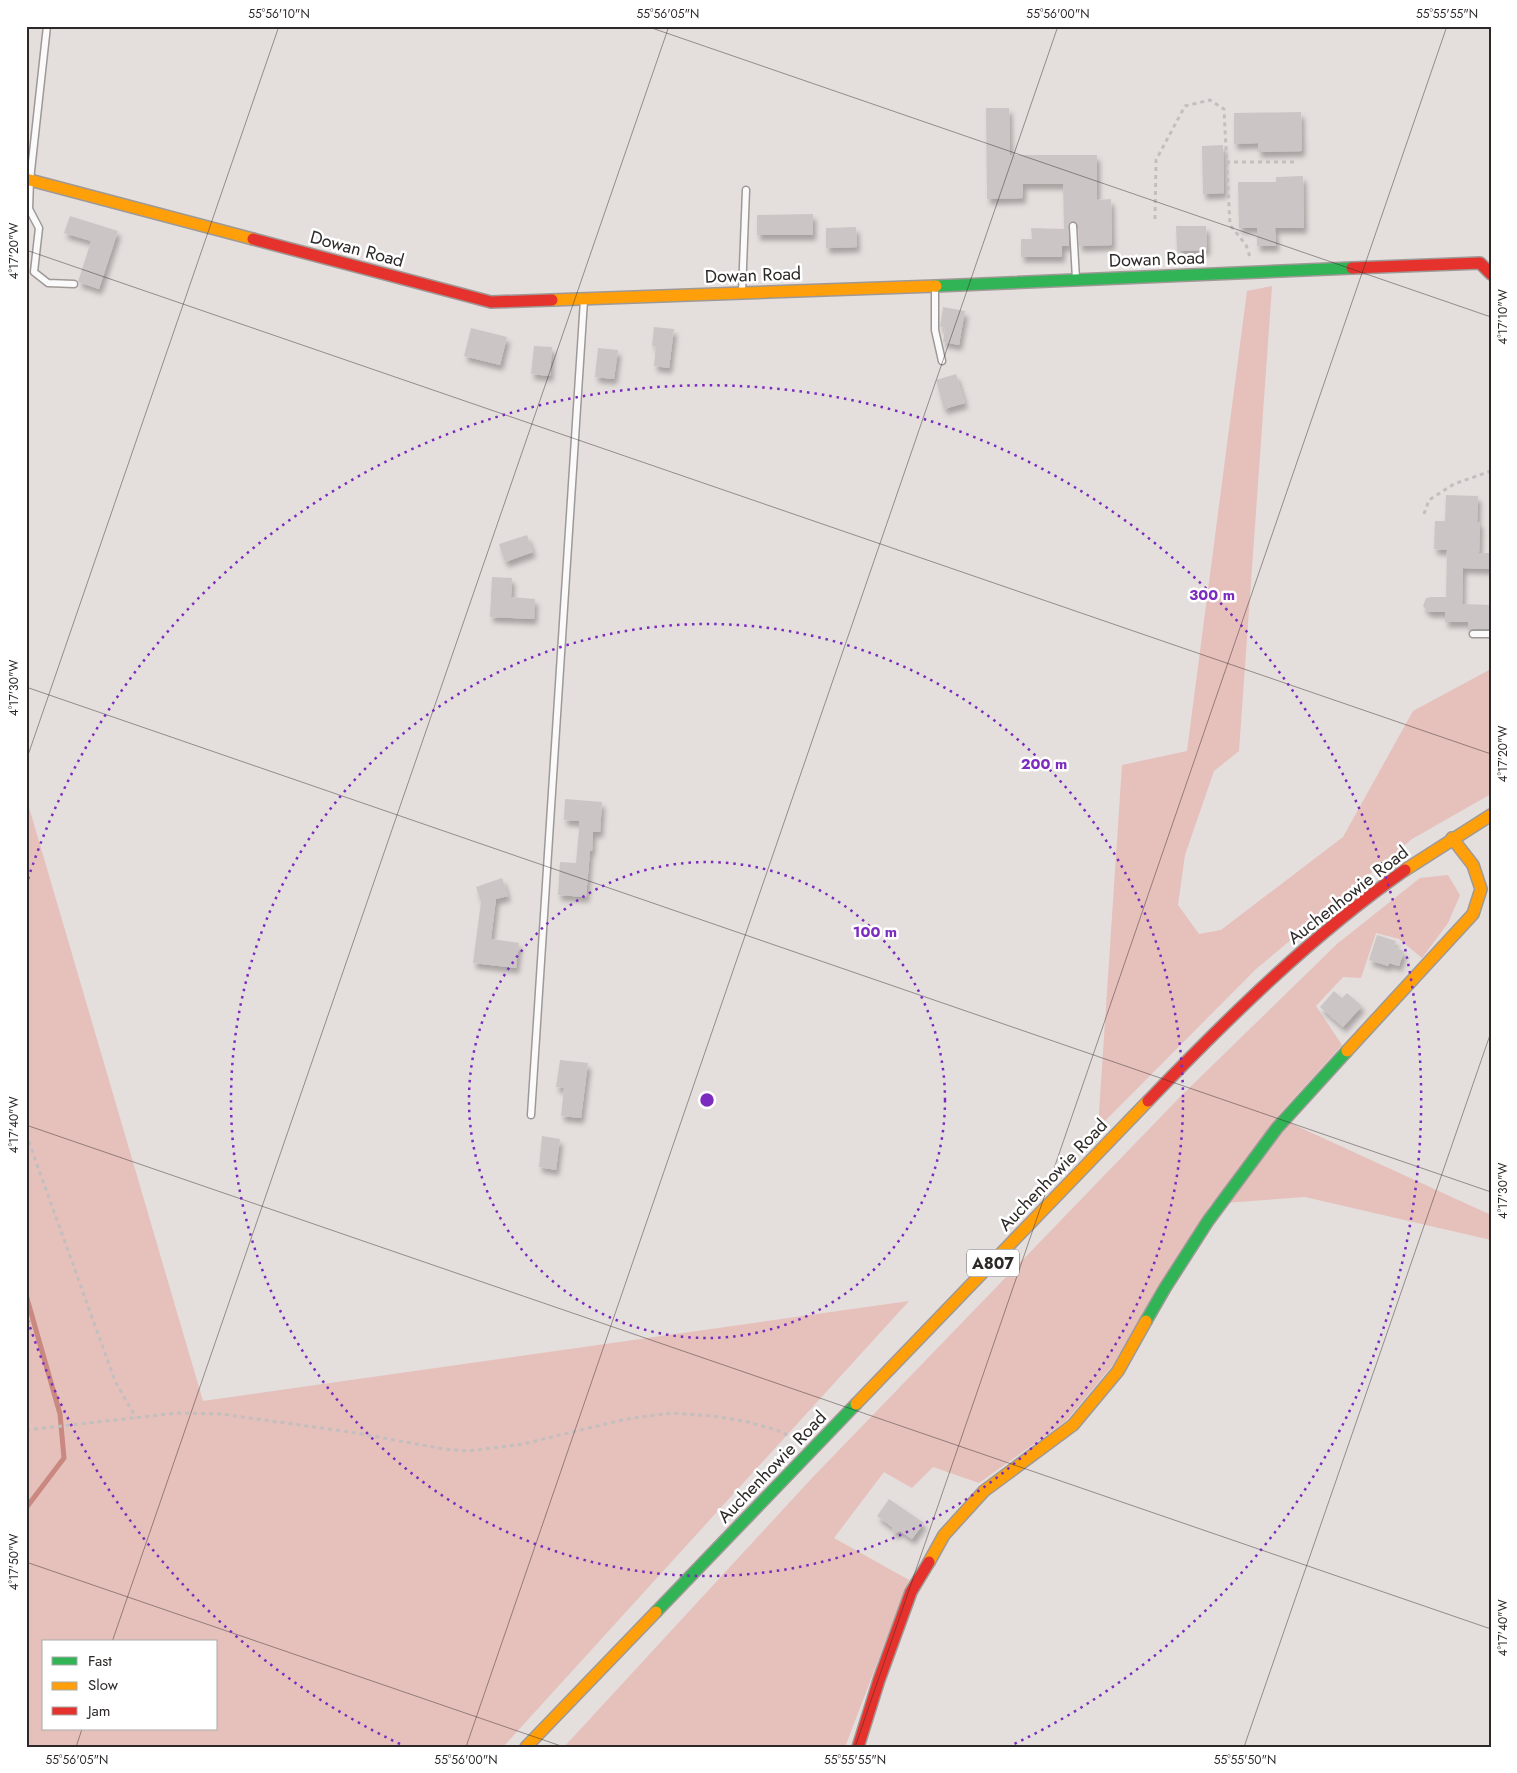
<svg xmlns="http://www.w3.org/2000/svg" width="1517" height="1773" font-family="Jost,sans-serif">
<defs>
<filter id="shadow"><feDropShadow dx="3" dy="5.5" stdDeviation="2.5" flood-color="#0004"/></filter>
</defs>
<rect width="100%" height="100%" fill="#e4dedc"/>
<!-- green -->
<path fill="#e6c0bb" fill-rule="evenodd" d="M1272 286 1239 751 1214 771 1185 855 1178 905 1199 934 1221 930 1343 837 1413 711 1491 669V794L1412 839 1256 969 1098 1128 1122 765 1187 751 1247 291Z
M26 797 203 1401 909 1301 503 1747H26ZM44 1642H216V1729H44Z
M1448 875 1460 895 1448 923 1422 958 1399 939 1376 933 1361 978 1343 977 1316 1006 1342 1045 1277 1117 1491 1215V1240L1305 1197 1211 1204 1113 1365 1066 1421 979 1483 933 1467 912 1488 884 1472 834 1538 909 1580 845 1747H564L812 1478 1180 1097 1337 944 1420 878Z"/>
<g fill="none" stroke-linecap="round" stroke-linejoin="round">
<!-- stream -->
<path stroke="#c98880" stroke-width="5" d="M26 1295 60 1414 64 1458 26 1508"/>
</g>
<!-- building -->
<path fill="#cbc6c5" filter="url(#shadow)" d="M986 108H1009L1010 155H1097V200L1111 199 1112 245 1079 246 1078 225 1076 222 1072 221 1068 226 1069 246H1062V257H1021V239H1032L1031 228 1064 229 1063 184H1023V198L987 199Z
M1301 112 1302 151 1258 152V143L1234 144V113Z
M1223 145 1224 193 1203 194 1202 146Z
M1303 176 1304 228H1275L1276 246H1257V228H1239L1238 182H1276V177Z
M813 214V235H757V215Z
M70 216 118 231 99 289 78 282 91 241 64 233Z
M1176 226H1206L1207 250 1177 251Z
M856 227 857 247 826 248V228Z
M943 307 965 311 959 345 943 342 945 328 940 327Z
M654 327 674 329 669 368 654 366 656 346H652Z
M471 328 507 337 500 365 464 356Z
M534 346 552 347 550 376 531 374Z
M598 348 618 350 614 379 595 377Z
M956 374 965 403 944 409 936 380Z
M1446 495 1478 496 1477 522H1480L1479 553H1491L1490 569 1463 568 1462 604 1491 605V629H1468V622H1445V612H1430L1426 610 1423 606 1426 598 1431 597H1446L1447 550 1434 549 1435 521H1445Z
M527 535 533 552 505 562 499 544Z
M492 577 512 578 511 597 535 599 534 619 490 617Z
M565 799 602 802 600 832H593L592 851H590L586 897 558 895 560 862 576 863 579 830V821L564 820Z
M502 878 508 896 496 899 491 939 519 943 516 968 473 963 481 902 476 887Z
M1377 935 1396 941 1394 947 1404 951 1399 966 1389 963 1388 966 1369 960Z
M1334 991 1342 998 1347 993 1362 1006 1343 1027 1320 1007Z
M560 1060 588 1063 581 1118 561 1116 564 1088 556 1087Z
M542 1136 560 1139 556 1170 539 1167Z
M889 1499 924 1523 912 1539 900 1531 893 1534 892 1527 877 1516Z"/>
<g fill="none" stroke-linecap="round" stroke-linejoin="round">
<!-- lane casing -->
<g stroke="#9e9997" stroke-width="9">
<path id="lane" d="M27 209H29L39 228 34 272 48 283 74 284
M29 209 30 180 47 26
M1073 226 1076 279
M935 287V330L942 361
M742 292 746 190
M1473 634H1491
M531 1115 584 300"/>
</g>
<!-- fast casing -->
<g stroke="#9e9997" stroke-width="14">
<path id="fast" d="M936 286 1352 268
M1146 1321 1165 1288 1208 1221 1277 1128 1347 1051
M656 1612 856 1404"/>
</g>
<!-- slow casing -->
<g stroke="#9e9997" stroke-width="14">
<path id="slow" d="M26 179 253 239
M552 300 936 286
M1405 870 1491 815
M1347 1051 1473 914 1481 889 1473 865 1452 838
M856 1404 1148 1101
M929 1562 944 1535 984 1491 1073 1425 1118 1371 1146 1321
M526 1747 656 1612"/>
</g>
<!-- jam casing -->
<g stroke="#9e9997" stroke-width="14">
<path id="jam" d="M253 239 491 302 552 300
M1352 268 1480 263 1491 274
M1148 1101C1228 1018 1311 936 1405 870
M858 1747 879 1680 911 1592 929 1562"/>
</g>
<!-- path -->
<path stroke="#c3bfbe" stroke-width="3" stroke-dasharray="4 4" stroke-linecap="butt" d="M1226 162H1295
M1155 219 1156 160 1185 106 1210 100 1224 109 1230 225 1246 245 1250 257
M1424 514 1429 500 1454 484 1491 471
M26 1134 115 1381 136 1418
M26 1430 177 1413 221 1414 350 1432 444 1449 469 1451 523 1444 626 1419 672 1413 713 1416 744 1421 777 1430 797 1440"/>
<!-- lane -->
<use href="#lane" stroke="#fbfafa" stroke-width="6"/>
<!-- fast -->
<use href="#fast" stroke="#30b455" stroke-width="11"/>
<!-- slow -->
<use href="#slow" stroke="#ff9f0a" stroke-width="11"/>
<!-- jam -->
<use href="#jam" stroke="#e5322d" stroke-width="11"/>
</g>
<!-- ticks -->
<path fill="none" stroke="#2e2929" stroke-width="1" stroke-opacity="0.45" d="M646 26 1491 317M26 250 1491 754M26 687 1491 1192M26 761 279 26M26 1125 1491 1629M26 1562 564 1747M112 1642 669 26M76 1747 82 1729M466 1747 1058 26M855 1747 1447 26M1244 1747 1491 1032"/>
<!-- distance rings -->
<g fill="none" stroke="#7b2cbf" stroke-width="2.5" stroke-dasharray="2.5 5">
<circle cx="707" cy="1100" r="238"/>
<circle cx="707" cy="1100" r="476"/>
<path d="M400 1744A714 714 0 0 1 28 1321M28 879A714 714 0 1 1 1014 1744"/>
</g>
<g text-anchor="middle" dominant-baseline="central" stroke-width="5" stroke-linejoin="round" paint-order="stroke">
<!-- shield labels -->
<rect fill="#fff" stroke="#6d6969" stroke-width="1" x="967" y="1249.5" width="52" height="27" rx="4"/>
<g font-size="16" font-weight="bold" fill="#2e2929">
<text x="993" y="1263">A807</text>
</g>
<!-- street labels -->
<g font-size="18" fill="#2e2929" stroke="#fff">
<text transform="translate(357 249) rotate(15)">Dowan Road</text>
<text transform="translate(1157 259) rotate(-2)">Dowan Road</text>
<text transform="translate(753 275) rotate(-2)">Dowan Road</text>
<text transform="translate(1348 895) rotate(-38)">Auchenhowie Road</text>
<text transform="translate(1053 1175) rotate(-46)">Auchenhowie Road</text>
<text transform="translate(772 1467) rotate(-46)">Auchenhowie Road</text>
</g>
</g>
<circle cx="707" cy="1100" r="8" fill="#7b2cbf" stroke="#fff" stroke-width="2.5"/>
<g font-size="15" text-anchor="middle" font-weight="bold" fill="#7b2cbf" stroke="#fff" stroke-width="5" stroke-linejoin="round" paint-order="stroke">
<text x="1212" y="600">300 m</text>
<text x="1044" y="769">200 m</text>
<text x="875" y="937">100 m</text>
</g>
<!-- border -->
<rect width="1517" height="1773" fill="none" stroke="#ffffff" stroke-width="55"/>
<!-- legend -->
<rect x="42" y="1640" width="175" height="90" fill="#ffffff" stroke="#aba9a9"/>
<rect x="52" y="1657" width="25" height="8" fill="#30b455" stroke="#aba9a9"/>
<text x="88" y="1666" font-size="15" fill="#2e2929">Fast</text>
<rect x="52" y="1682" width="25" height="8" fill="#ff9f0a" stroke="#aba9a9"/>
<text x="88" y="1690" font-size="15" fill="#2e2929">Slow</text>
<rect x="52" y="1707" width="25" height="8" fill="#e5322d" stroke="#aba9a9"/>
<text x="88" y="1716" font-size="15" fill="#2e2929">Jam</text>
<rect x="28" y="28" width="1462" height="1718" fill="none" stroke="#2e2929" stroke-width="2"/>
<g font-size="12" text-anchor="middle" fill="#2e2929">
<text x="279" y="18">55°56'10"N</text>
<text x="668" y="18">55°56'05"N</text>
<text x="1058" y="18">55°56'00"N</text>
<text x="1447" y="18">55°55'55"N</text>
<text transform="translate(14 251) rotate(-90)" y="4">4°17'20"W</text>
<text transform="translate(1503 317) rotate(-90)" y="4">4°17'10"W</text>
<text transform="translate(14 688) rotate(-90)" y="4">4°17'30"W</text>
<text transform="translate(1503 754) rotate(-90)" y="4">4°17'20"W</text>
<text transform="translate(14 1125) rotate(-90)" y="4">4°17'40"W</text>
<text transform="translate(1503 1191) rotate(-90)" y="4">4°17'30"W</text>
<text transform="translate(14 1562) rotate(-90)" y="4">4°17'50"W</text>
<text transform="translate(1503 1628) rotate(-90)" y="4">4°17'40"W</text>
<text x="77" y="1764">55°56'05"N</text>
<text x="466" y="1764">55°56'00"N</text>
<text x="855" y="1764">55°55'55"N</text>
<text x="1245" y="1764">55°55'50"N</text>
</g>
</svg>
